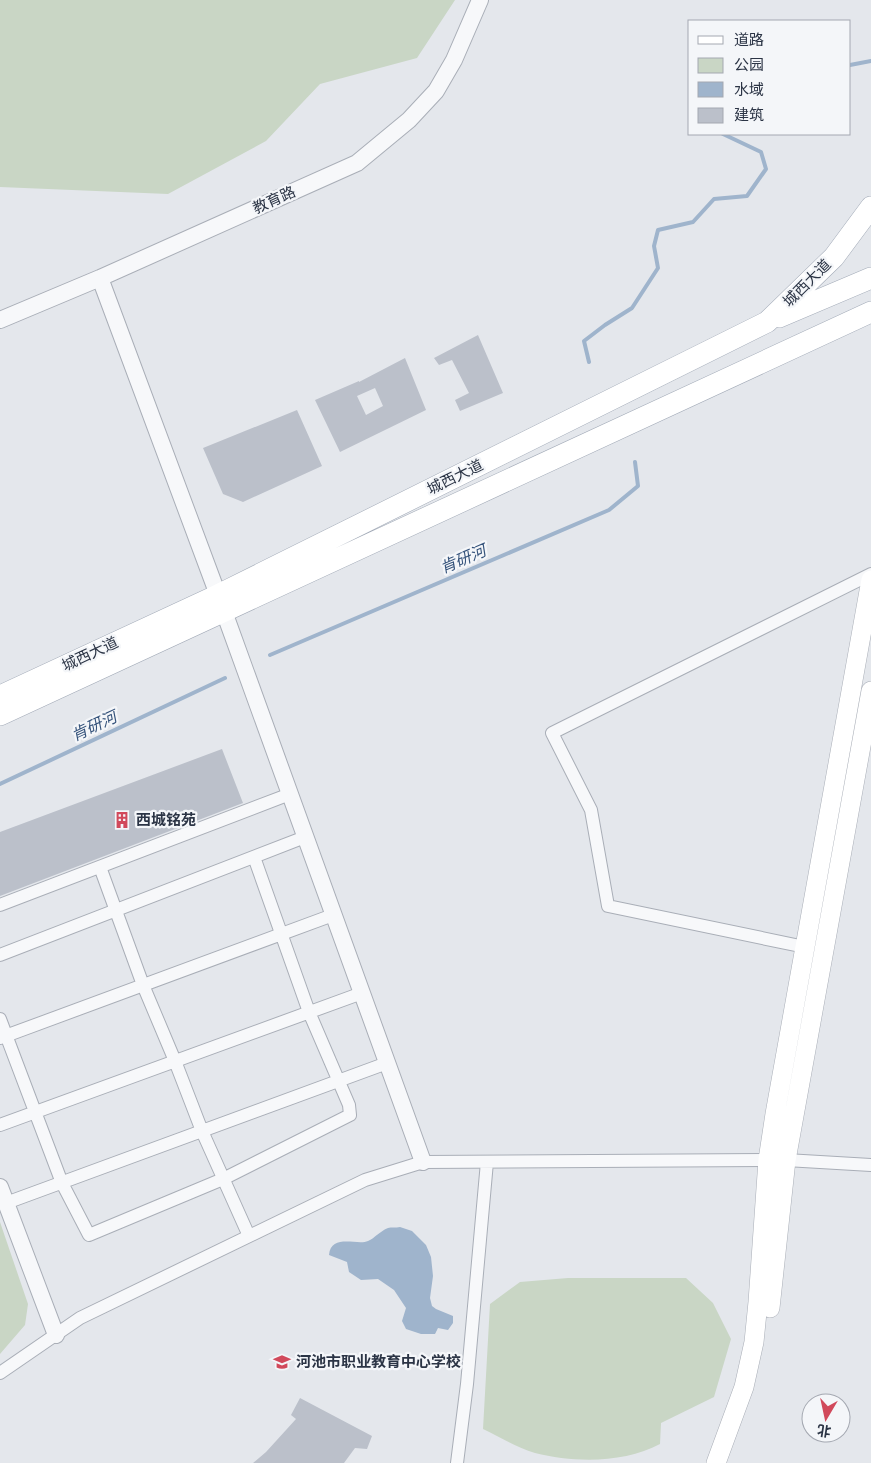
<svg xmlns="http://www.w3.org/2000/svg" width="871" height="1463" font-family="'DM Sans','Noto Sans SC',sans-serif">
<rect width="100%" height="100%" fill="#e4e7ec"/>
<!-- green -->
<path fill="#c9d6c5" d="M0 0H455L417 58 320 84 266 141 168 194 0 187Z
M0 1222 28 1304 25 1325 0 1354Z
M568 1278H686L713 1303 731 1339 714 1397 661 1423 660 1444C625 1463 575 1463 535 1453 517 1448 500 1437 483 1429L490 1304 520 1282Z"/>
<!-- water -->
<path fill="#9fb4cc" d="M400 1227 412 1231 426 1245 431 1257 433 1276 430 1298 432 1306 436 1309 453 1316V1323L448 1330 438 1328 435 1334H421L406 1329 402 1321 406 1308 394 1290 378 1279 361 1280 349 1272 347 1262 329 1255C331 1233 358 1246 368 1241 375 1238 380 1231 388 1228 391 1227 396 1228 400 1227Z"/>
<g fill="none" stroke-linecap="round" stroke-linejoin="round">
<!-- stream -->
<path stroke="#9fb4cc" stroke-width="4" d="M850 65 871 61
M589 362 584 341 605 325 632 308 658 268 654 246 658 230 693 222 714 199 747 196 766 169 761 152 723 134
M270 655 609 510 638 486 635 462
M0 784 225 678"/>
</g>
<!-- building -->
<path fill="#bbc0ca" fill-rule="evenodd" d="M478 335 503 393 460 411 455 400 469 393 452 360 439 365 434 358Z
M405 358 426 410 340 452 315 400 359 381V382ZM375 388 383 406 366 415 357 396Z
M297 410 322 466 243 502 223 494 203 448Z
M222 749 243 803 0 896V832Z
M300 1398 372 1436 367 1449 355 1448 344 1463H253L266 1452 296 1419 291 1415Z"/>
<g fill="none" stroke-linecap="round" stroke-linejoin="round">
<!-- minor casing -->
<g stroke="#a9aeb7" stroke-width="14">
<path id="minor" d="M100 867 143 985 175 1061 202 1131 249 1236
M0 905 290 794
M805 947 608 906 591 810 552 733 871 574
M0 955 305 837
M0 1019 62 1183 89 1235 223 1179 350 1115 349 1105 309 1012 254 857
M0 1038 333 915
M0 1125 362 993
M6 1203 387 1063
M0 1373 80 1318 365 1180 423 1162 786 1160 871 1165
M457 1463 467 1384 487 1162"/>
</g>
<!-- tertiary casing -->
<g stroke="#a9aeb7" stroke-width="18">
<path id="tertiary" d="M100 278 218 595 423 1162
M0 320 100 278 357 163 409 120 436 91 454 60 480 0
M0 1187 56 1335"/>
</g>
<!-- secondary casing -->
<g stroke="#a9aeb7" stroke-width="20">
<path id="secondary" d="M770 1308 786 1160 871 691
M716 1463 744 1387 754 1342 758 1302 768 1160 775 1114 871 580"/>
</g>
<!-- primary casing -->
<g stroke="#a3abb8" stroke-width="22">
<path id="primary" d="M779 317 871 278
M0 696 218 595 767 322 834 257 871 207
M0 715 871 312"/>
</g>
<!-- minor -->
<use href="#minor" stroke="#f7f8fa" stroke-width="12"/>
<!-- tertiary -->
<use href="#tertiary" stroke="#f7f8fa" stroke-width="16"/>
<!-- secondary -->
<use href="#secondary" stroke="#fff" stroke-width="19"/>
<!-- primary -->
<use href="#primary" stroke="#fff" stroke-width="21"/>
</g>
<!-- icons -->
<defs>
<g id="building-bare" transform="scale(1.35)"><path d="M-4-6H4V6H1V3H-1V6H-4ZM-2.5-4.3h1.7v1.8h-1.7ZM.8-4.3h1.7v1.8H.8ZM-2.5-1h1.7V.8h-1.7ZM.8-1h1.7V.8H.8Z" fill="#d1495b" stroke="#f4f6f9" stroke-width="2.5" paint-order="stroke"/></g>
<g id="school-bare" transform="scale(1.35)"><path d="M0-5L7-2L0 1L-7-2ZM-4 1L0 2.5L4 1V4Q0 6-4 4Z" fill="#d1495b" stroke="#f4f6f9" stroke-width="2.5" paint-order="stroke"/></g>
</defs>
<g fill-rule="evenodd">
<use href="#building-bare" x="122" y="820"/>
<use href="#school-bare" x="282" y="1362"/>
</g>
<g text-anchor="middle" dominant-baseline="central" stroke-width="4.5" stroke-linejoin="round" paint-order="stroke">
<!-- street labels -->
<g font-size="15" fill="#2b3445" stroke="#f4f6f9">
<text transform="translate(274 200) rotate(-24)">教育路</text>
<text transform="translate(807 283) rotate(-45)">城西大道</text>
<text transform="translate(455 477) rotate(-26)">城西大道</text>
<text transform="translate(90 654) rotate(-25)">城西大道</text>
</g>
<!-- poi labels -->
<g font-size="15" font-weight="bold" fill="#2b3445" stroke="#f4f6f9" text-anchor="start">
<text x="136" y="820">西城铭苑</text>
<text x="296" y="1362">河池市职业教育中心学校</text>
</g>
<!-- water labels -->
<g font-size="16" font-style="italic" fill="#34527a" stroke="#f4f6f9">
<text transform="translate(463 559) rotate(-23)">肯研河</text>
<text transform="translate(94 726) rotate(-25)">肯研河</text>
</g>
</g>
<!-- legend -->
<rect x="688" y="20" width="162" height="115" fill="#f4f6f9" stroke="#a4a8b1"/>
<rect x="698" y="36" width="25" height="8" fill="#ffffff" stroke="#a4a8b1"/>
<text x="734" y="45" font-size="15" fill="#2b3445">道路</text>
<rect x="698" y="58" width="25" height="15" fill="#c9d6c5" stroke="#a4a8b1"/>
<text x="734" y="70" font-size="15" fill="#2b3445">公园</text>
<rect x="698" y="82" width="25" height="15" fill="#9fb4cc" stroke="#a4a8b1"/>
<text x="734" y="95" font-size="15" fill="#2b3445">水域</text>
<rect x="698" y="108" width="25" height="15" fill="#bbc0ca" stroke="#a4a8b1"/>
<text x="734" y="120" font-size="15" fill="#2b3445">建筑</text>
<!-- north arrow -->
<g transform="translate(826 1418) rotate(189)"><circle r="24" fill="#f4f6f9" stroke="#a4a8b1"/>
<path d="M0-4L9 19L0 12L-9 19Z" fill="#d1495b"/>
<text y="-8" font-size="14" font-weight="bold" text-anchor="middle" fill="#2b3445">北</text>
</g>
</svg>
